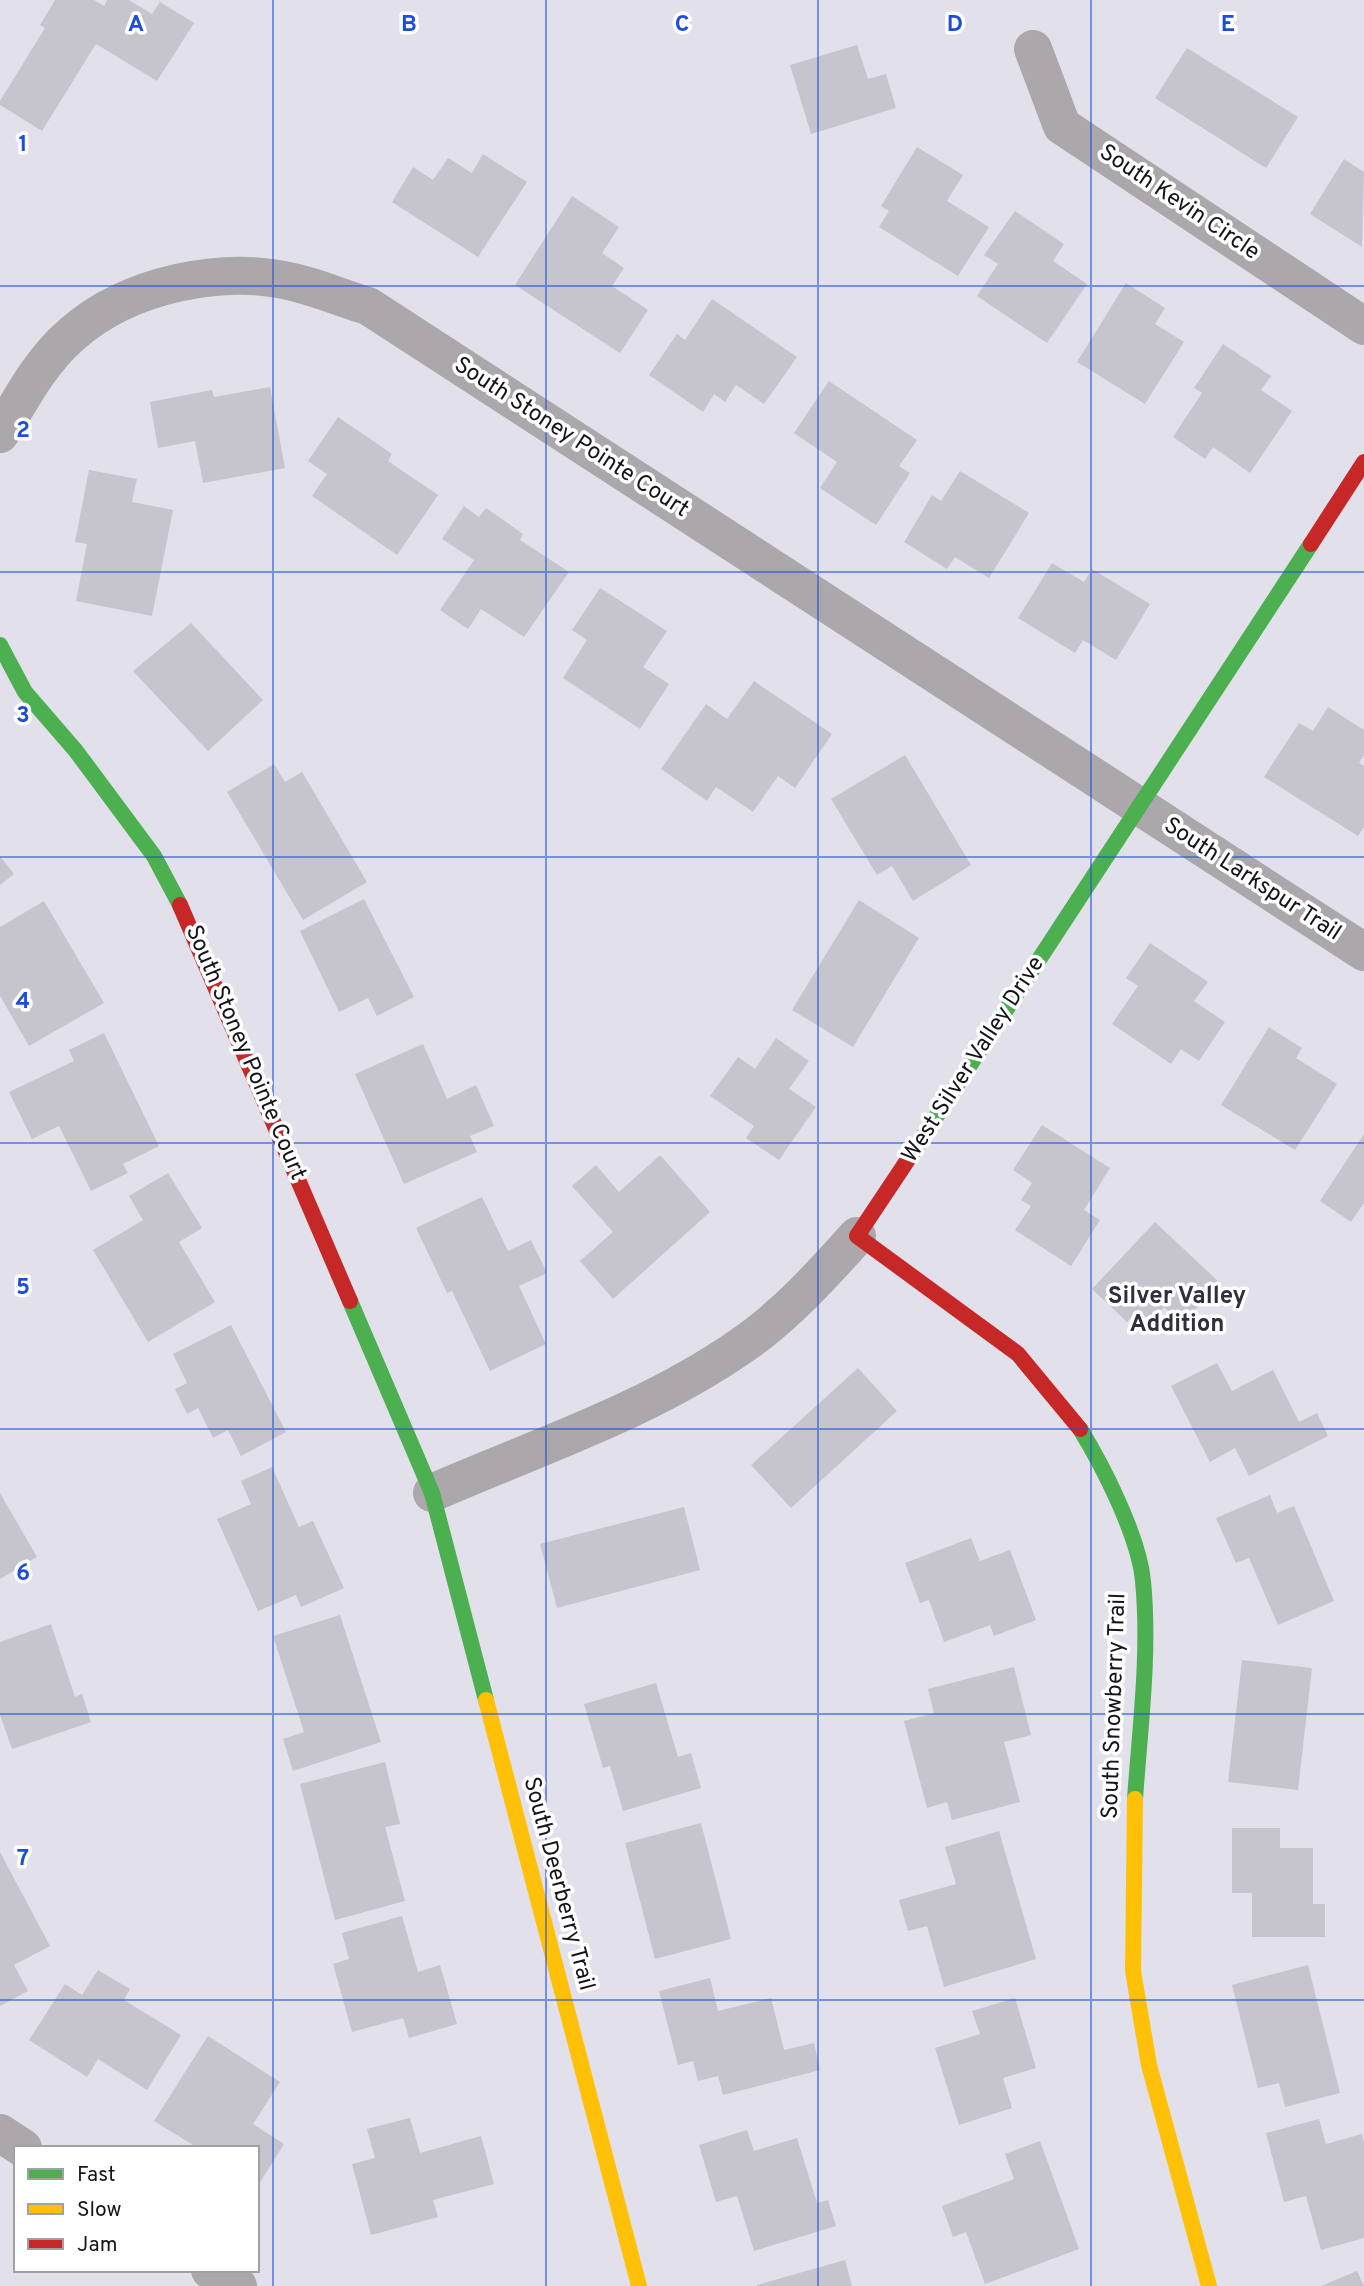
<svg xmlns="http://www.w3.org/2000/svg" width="1364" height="2286" font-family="Overpass,sans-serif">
<rect width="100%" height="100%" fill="#e2e0eb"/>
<!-- building -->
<path fill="#c6c4cd" d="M55 0H94L104 6 107 0H129L152 14 160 2 194 23 157 81 96 44 42 131 0 105V101L45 28 40 25Z
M857 45 868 79 886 74 896 108 811 134 790 65Z
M1187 48 1298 117 1266 168 1155 98Z
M917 147 963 175 947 201 989 227 958 276 879 227 889 211 881 206Z
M483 154 527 182 478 257 392 202 413 167 433 180 448 158 472 173Z
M1344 159 1364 172 1362 247 1310 214Z
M572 196 619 227 602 253 624 268 612 286 648 310 620 353 515 285Z
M1015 211 1064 244 1053 261 1087 284 1047 343 977 296 998 264 984 255Z
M1126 283 1165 308 1155 324 1184 342 1145 404 1077 362Z
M712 299 797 357 764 404 736 385 725 402 714 394 703 412 649 375 677 334 685 340Z
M1223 344 1271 376 1261 390 1292 411 1250 473 1213 447 1205 459 1173 437 1202 393 1194 388Z
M829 381 917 440 899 466 910 473 876 525 820 488 837 462 794 433Z
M270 387 285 468 203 483 195 441 158 448 150 402 212 390 214 397Z
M338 417 392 454 388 461 438 495 397 555 312 496 327 474 308 461Z
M89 470 137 479 132 502 173 510 152 616 76 601 87 544 75 542Z
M960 471 1029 513 989 578 955 557 947 569 904 542 932 495 941 501Z
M464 506 479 517 486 508 523 534 520 540 569 572 524 637 481 609 468 629 440 610 474 560 442 539Z
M1052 563 1084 582 1092 569 1150 604 1116 660 1083 640 1075 653 1018 618Z
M600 588 667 631 643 667 669 684 640 729 563 678 587 640 572 630Z
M191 623 263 700 208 751 133 671Z
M754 681 832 734 795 788 778 776 753 812 716 787 707 801 661 769 706 704 727 719Z
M1328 707 1364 730V755L1359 763 1364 766V827L1358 836 1264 777 1299 723 1313 731Z
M905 755 971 865 913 901 892 866 877 875 831 799Z
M274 764 285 782 302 772 367 882 303 920 227 792Z
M0 856 14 874 0 885Z
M364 899 414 997 377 1016 368 998 339 1012 300 931Z
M859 900 919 938 853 1047 792 1010Z
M44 901 104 1003 29 1046 0 996V927Z
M1150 943 1208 982 1194 1001 1225 1022 1199 1061 1181 1049 1171 1064 1112 1024 1138 986 1126 978Z
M1269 1027 1302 1048 1296 1058 1337 1084 1295 1150 1221 1105Z
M104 1033 159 1146 123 1164 128 1173 91 1191 59 1126 32 1139 9 1092 74 1061 69 1050Z
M776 1038 809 1061 789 1089 816 1107 779 1160 746 1138 754 1126 710 1096 738 1057 755 1069Z
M423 1044 447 1099 476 1085 494 1126 470 1136 477 1152 404 1184 355 1074Z
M1042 1125 1110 1168 1084 1210 1100 1220 1071 1266 1015 1230 1031 1206 1021 1200 1032 1183 1013 1170Z
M1364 1134V1203L1351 1222 1320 1201Z
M660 1155 710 1212 613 1299 580 1261 613 1232 572 1186 596 1165 619 1192Z
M168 1173 202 1228 179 1242 215 1302 148 1342 93 1250 143 1220 129 1196Z
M482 1197 508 1251 531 1240 547 1273 519 1286 546 1344 490 1371 452 1291 447 1293 416 1228Z
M1155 1222 1220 1283 1182 1324 1164 1307 1151 1322 1138 1310 1127 1322 1092 1289Z
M231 1325 286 1432 241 1456 228 1430 213 1438 198 1408 187 1414 175 1389 187 1383 173 1354Z
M1217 1363 1232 1391 1273 1370 1299 1422 1317 1413 1328 1436 1249 1476 1235 1448 1210 1462 1171 1386Z
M858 1368 897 1411 791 1508 751 1465Z
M272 1467 299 1527 313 1521 344 1588 301 1607 296 1595 258 1611 217 1519 251 1504 241 1481Z
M0 1493 37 1557 0 1579Z
M1270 1495 1277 1513 1294 1506 1334 1601 1278 1625 1249 1558 1236 1563 1216 1518Z
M684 1507 700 1570 557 1608 540 1544Z
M971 1538 980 1561 1010 1550 1036 1620 994 1636 990 1625 944 1642 929 1600 920 1603 905 1563Z
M340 1615 381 1742 293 1771 283 1739 304 1732 273 1636Z
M51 1624 75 1697 82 1694 91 1722 12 1749 0 1715V1642Z
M1242 1660 1312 1668 1298 1790 1228 1782Z
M1014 1667 1031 1735 1004 1742 1020 1802 952 1820 947 1802 927 1808 904 1721 934 1713 928 1689Z
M656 1683 678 1757 691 1753 701 1788 623 1811 610 1766 603 1768 584 1704Z
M385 1762 400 1824 385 1827 405 1901 335 1920 300 1784Z
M701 1823 731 1939 655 1959 625 1843Z
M1232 1828H1280V1848H1313V1904H1325V1937H1252V1893H1232Z
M999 1831 1036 1959 944 1987 927 1926 908 1931 899 1900 956 1884 945 1847Z
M0 1852 50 1946 14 1965 28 1991 0 2006Z
M402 1916 418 1972 440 1965 457 2024 409 2038 403 2018 352 2032 333 1964 349 1959 342 1933Z
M1308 1965 1340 2093 1285 2107 1279 2083 1258 2088 1232 1985Z
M98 1970 130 1989 124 2000 181 2035 147 2090 98 2059 87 2077 29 2040 65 1984 82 1995Z
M710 1978 718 2011 771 1998 784 2050 814 2043 820 2070 723 2095 718 2076 698 2081 693 2061 678 2065 659 1991Z
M1015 1998 1036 2068 1003 2078 1012 2108 959 2125 935 2048 980 2034 972 2011Z
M208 2036 280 2082 253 2124 284 2144 257 2187V2148H198L154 2121Z
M410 2118 420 2153 481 2136 494 2184 433 2200 438 2217 371 2235 352 2164 375 2158 367 2129Z
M1319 2119 1326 2144 1362 2134 1364 2143V2238L1321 2250 1306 2196 1284 2202 1266 2133Z
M747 2130 754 2151 797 2138 817 2203 828 2200 836 2226 754 2251 737 2196 716 2202 699 2145Z
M1040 2141 1079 2249 985 2284 966 2232 953 2237 942 2206 1014 2179 1005 2154Z
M845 2260 852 2286H757V2285Z
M1357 2271 1364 2286H1321Z"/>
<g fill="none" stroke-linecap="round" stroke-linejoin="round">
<!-- street -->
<path stroke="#aba7aa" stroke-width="38" d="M1033 49 1062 126 1364 326
M0 434C21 399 40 362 71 335 128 284 224 264 297 283 321 289 344 299 368 306L1364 952
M432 1493C535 1448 648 1411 741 1346 784 1317 822 1275 857 1236
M0 2133 23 2148
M210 2270 238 2286"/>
<!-- fast -->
<path stroke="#4caf50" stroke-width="16" d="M0 645 25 692 76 751 154 856 180 905
M913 1152 1311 544
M350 1301 432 1493 486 1700
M1080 1429C1103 1466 1139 1537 1143 1581 1150 1653 1140 1727 1135 1799"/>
<!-- slow -->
<path stroke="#ffc107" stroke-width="16" d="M486 1700 639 2286
M1135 1799 1133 1971 1149 2065 1209 2286"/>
<!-- jam -->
<path stroke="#c62828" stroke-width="16" d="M1311 544 1364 462
M180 905 350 1301
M913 1152 857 1236 1018 1354 1080 1429"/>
</g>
<!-- grid -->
<path fill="none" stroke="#1d4ed8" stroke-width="2" stroke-opacity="0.55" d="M273 0V2286M546 0V2286M818 0V2286M1091 0V2286M0 286H1364M0 572H1364M0 857H1364M0 1143H1364M0 1429H1364M0 1714H1364M0 2000H1364"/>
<g text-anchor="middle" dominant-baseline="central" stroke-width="7" stroke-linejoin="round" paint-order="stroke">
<!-- street labels -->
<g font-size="23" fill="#15141a" stroke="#fff">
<text transform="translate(1179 203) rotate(34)">South Kevin Circle</text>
<text transform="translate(571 438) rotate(33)">South Stoney Pointe Court</text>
<text transform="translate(1252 880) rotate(33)">South Larkspur Trail</text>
<text transform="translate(245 1053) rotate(67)">South Stoney Pointe Court</text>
<text transform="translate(974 1060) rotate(-57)">West Silver Valley Drive</text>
<text transform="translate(1115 1706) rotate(-88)">South Snowberry Trail</text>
<text transform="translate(558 1884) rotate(75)">South Deerberry Trail</text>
</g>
<!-- neighbourhood labels -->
<g font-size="24" font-weight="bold" fill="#312e3d" stroke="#fff">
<text x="1177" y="1297">Silver Valley<tspan x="1177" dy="28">Addition</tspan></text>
</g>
</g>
<g font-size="23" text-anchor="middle" font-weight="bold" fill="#1d4ed8" stroke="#fff" stroke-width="7" stroke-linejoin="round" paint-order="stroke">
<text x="136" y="31">A</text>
<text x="409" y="31">B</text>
<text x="682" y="31">C</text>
<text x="955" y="31">D</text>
<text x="1228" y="31">E</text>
<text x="23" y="151">1</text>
<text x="23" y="437">2</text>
<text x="23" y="722">3</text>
<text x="23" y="1008">4</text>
<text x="23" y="1294">5</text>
<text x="23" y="1580">6</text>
<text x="23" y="1865">7</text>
</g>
<!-- legend -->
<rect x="14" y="2146" width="245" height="126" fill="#ffffff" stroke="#a1a1a3" stroke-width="2"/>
<rect x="28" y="2169" width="35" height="10" fill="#4caf50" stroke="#a1a1a3" stroke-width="2"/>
<text x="77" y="2181" font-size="21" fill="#15141a">Fast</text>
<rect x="28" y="2204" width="35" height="10" fill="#ffc107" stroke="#a1a1a3" stroke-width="2"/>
<text x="77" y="2216" font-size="21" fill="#15141a">Slow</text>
<rect x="28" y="2239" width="35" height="10" fill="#c62828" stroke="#a1a1a3" stroke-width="2"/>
<text x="77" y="2251" font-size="21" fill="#15141a">Jam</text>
</svg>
